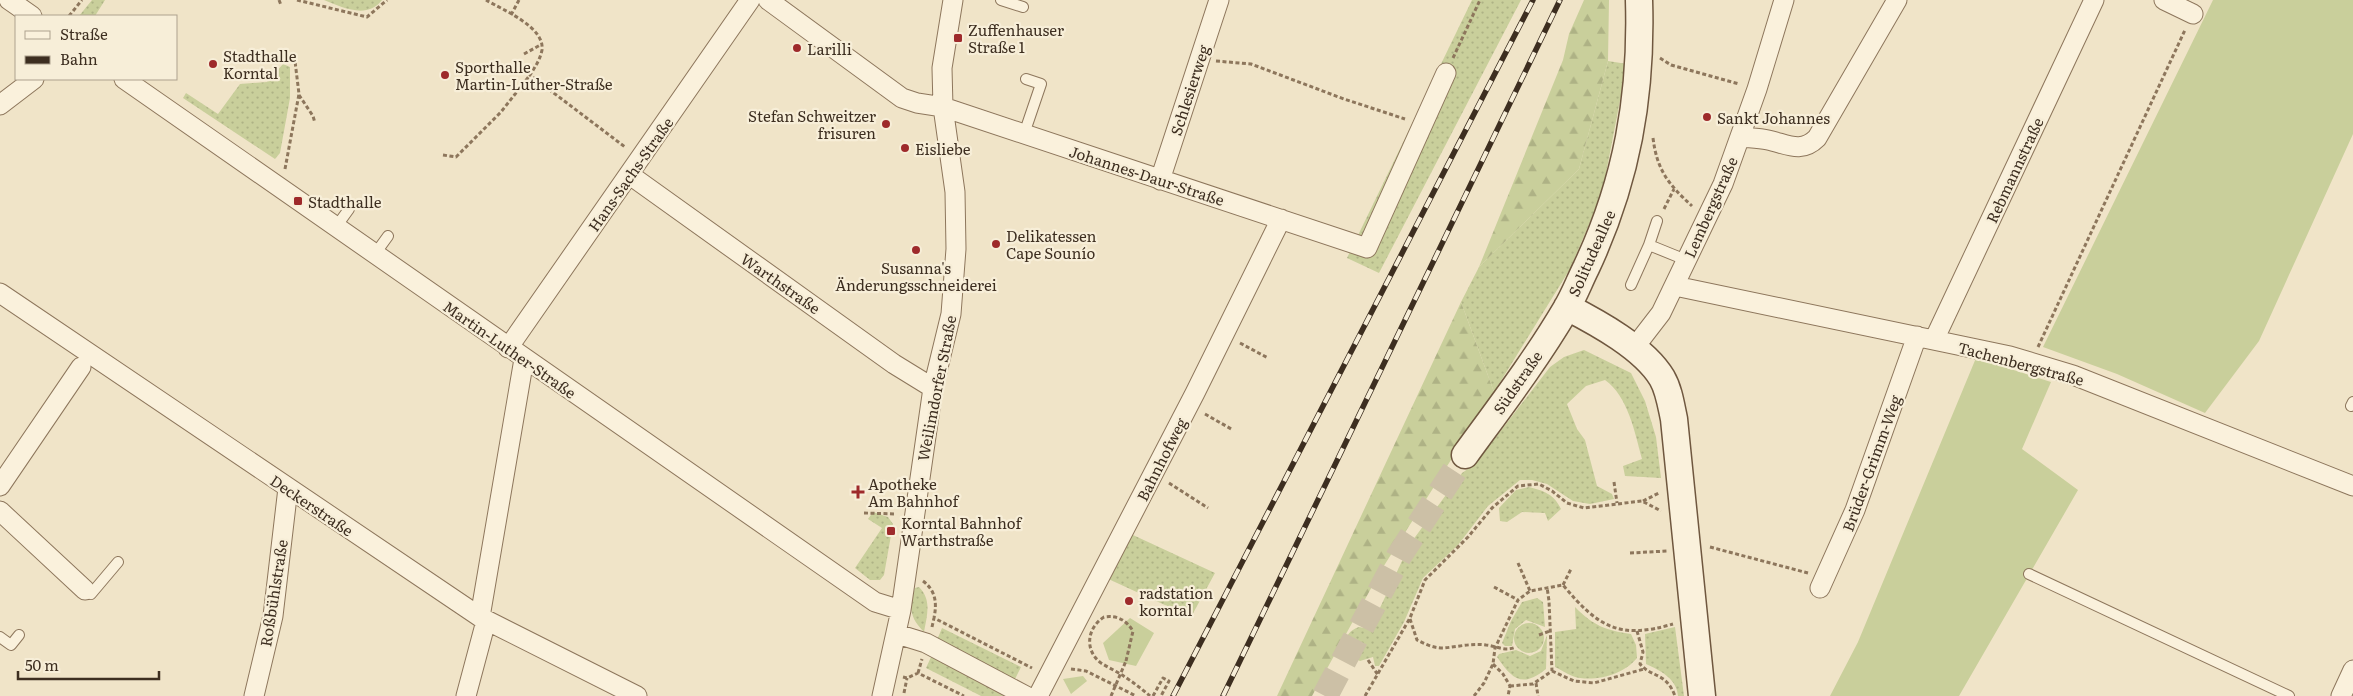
<svg xmlns="http://www.w3.org/2000/svg" width="2353" height="696" font-family="Literata,serif">
<defs>
<pattern id="grass-dots" width="8" height="8" patternUnits="userSpaceOnUse" patternTransform="scale(1.25)"><rect width="8" height="8" fill="#c9cf9b"/><path d="M2 2h.1M6 6h.1" fill="none" stroke="#aeb285" stroke-width="1.8" stroke-linecap="round"/></pattern>
<pattern id="forest-firs" width="22" height="20" patternUnits="userSpaceOnUse" patternTransform="scale(1.25)"><rect width="22" height="20" fill="#c9cf9b"/><path d="M5 1l3.5 6h-7zM16 11l3.5 6h-7z" fill="#aeb285"/></pattern>
</defs>
<rect width="100%" height="100%" fill="#f0e4c8"/>
<!-- grass -->
<path fill="url(#grass-dots)" d="M92 0H105L95 16H79Z
M324 0H382C367 20 342 7 324 0Z
M1472 0H1521L1379 273 1347 258Z
M1608 61 1627 64 1602 194 1570 269 1494 392 1461 302 1479 267 1579 169Z
M283 64 290 67V98L280 153 275 159 183 98 186 93 218 114 240 84 267 82Z
M1584 350 1631 373 1645 401 1656 437 1661 478 1625 476 1623 466 1642 459C1635 433 1628 396 1605 380L1586 386 1567 404 1577 429 1585 440 1597 486 1612 494 1614 499 1590 504 1573 501 1547 484 1532 480H1520L1488 506 1458 545 1423 578 1404 622 1379 666H1375L1373 657 1360 661 1349 656C1341 644 1345 632 1359 627L1370 629 1410 544 1462 473 1475 464 1550 367 1564 357Z
M1529 487C1544 491 1554 494 1561 509L1548 521 1545 513 1522 512 1507 522 1500 521 1499 508 1516 490Z
M873 512 888 517 893 524 884 575 880 580H870L855 568 882 528 868 519Z
M1120 529 1215 573 1191 617 1104 577Z
M919 587C932 600 927 615 924 632 909 617 909 607 915 588Z
M1537 598 1543 602 1545 627 1526 620 1515 629 1512 646H1505L1502 643 1511 621 1522 602Z
M1575 607C1594 626 1605 630 1631 634L1636 645 1637 658C1625 673 1600 681 1580 678 1572 677 1563 671 1555 667V632L1576 629Z
M1514 638a15 15 0 1 1 30 0a15 15 0 1 1-30 0Z
M1675 627 1684 696H1678C1677 679 1660 670 1646 664L1645 634Z
M942 628 1021 667 1015 679 937 640Z
M1547 635 1546 669C1522 688 1513 680 1497 657L1499 654 1516 650 1530 656 1541 651Z
M931 657 1009 696H981L926 668Z"/>
<!-- forest -->
<path fill="url(#forest-firs)" d="M1584 0H1609L1608 61 1579 169 1479 267 1563 60 1569 34Z
M1461 302 1494 392 1380 572 1312 696H1277Z"/>
<!-- garden -->
<path fill="#c9cf9b" d="M2213 0H2353V134L2259 341 2205 413 2117 374 2043 347Z
M1976 358 2051 382 2022 449 2078 490 1959 696H1830L1858 642Z
M1130 618 1154 633 1136 666 1109 660 1103 643Z
M1083 676 1087 681 1071 694 1063 679Z"/>
<g fill="none" stroke-linecap="round" stroke-linejoin="round">
<!-- secondary-tunnel -->
<path stroke="#ccc0a6" stroke-width="26" stroke-dasharray="26 13" stroke-linecap="butt" d="M1325 696 1399 556 1465 455"/>
<!-- lane casing -->
<g stroke="#8d765c" stroke-width="12">
<path id="lane" d="M1001 0 1023 7
M1024 134 1041 84 1026 79
M336 227 349 209
M1649 245 1657 221
M375 254 388 236
M1631 285 1649 245 1686 260
M2351 406 2353 402
M2029 574 2289 696
M85 590 91 594 118 562
M0 637 11 645 19 635"/>
</g>
<!-- street casing -->
<g stroke="#8d765c" stroke-width="21">
<path id="street" d="M9 0 32 16
M768 0 902 98 917 103 943 107 1367 248 1446 73
M2164 0 2193 14
M124 79 875 602 901 610
M0 105 34 79
M1740 137C1749 138 1759 138 1768 140 1787 144 1801 154 1817 138L1897 0
M630 175 894 364 933 388
M1160 180 1219 0
M1675 286 2010 356 2073 375 2353 486
M0 293 480 617 637 696
M1934 340 2094 0
M508 348 750 0
M1634 348 1661 313 1723 184 1757 89 1784 0
M0 486 81 367
M0 511 85 590
M1820 588 1855 510 1917 336
M480 617 524 359
M897 634 926 643 1026 696
M254 696 273 616 288 488
M466 696 486 621
M882 696 901 610 933 388 951 314 956 249 955 192 943 107 942 68 953 0
M1038 696 1195 393 1281 219
M2341 696 2353 670"/>
</g>
<!-- secondary casing -->
<g stroke="#6f573f" stroke-width="29">
<path id="secondary" d="M1567 307C1598 323 1644 348 1662 378 1669 390 1671 405 1674 419L1702 696
M1465 455C1500 407 1536 360 1566 309 1574 296 1579 282 1586 268 1627 181 1642 96 1639 0"/>
</g>
<!-- path -->
<path stroke="#8d765c" stroke-width="3" stroke-dasharray="4 2.5" stroke-linecap="butt" d="M279 0 281 5
M297 0 367 17 387 0
M486 0C503 10 545 27 542 50 540 60 535 67 530 75L625 147
M511 15 519 0
M69 16 82 0
M524 54 542 44
M1453 58 1480 0
M1660 58 1671 65 1739 84
M1216 61 1251 64 1344 99 1405 119
M299 95 313 116 315 123
M1653 138C1657 170 1668 184 1692 206
M443 155 456 157 501 112 530 75
M285 169 299 94 294 53
M1664 209 1674 189
M1240 343 1268 358
M2038 347 2185 30
M1205 414 1233 430
M1614 482 1617 503
M1169 483 1208 508
M1643 501 1659 493
M864 513 896 514
M1710 547 1808 573
M1630 553 1667 551
M1518 563 1530 591
M923 581C936 591 937 603 934 618
M1563 585 1571 569
M1494 587 1518 600
M1410 619 1417 640C1425 644 1433 648 1443 648 1457 647 1471 643 1486 645 1497 646 1505 652 1516 647
M932 627 934 618 1032 668
M1637 631 1643 652 1640 664C1652 678 1666 672 1675 696
M1539 635 1550 631
M1368 660 1378 675
M1493 664 1503 674 1510 686 1508 696
M1071 669 1086 671 1136 696
M1552 671 1574 681 1594 683 1644 669
M918 673 922 659
M903 677 907 678 918 673 964 696
M1536 683 1538 696
M1510 686 1533 684 1552 671 1549 601 1547 587
M904 693 907 678
M1111 696 1126 661
M1153 696 1163 678 1169 681 1161 696
M1365 696 1410 618 1425 580 1468 537 1492 508 1518 486 1539 484 1552 491 1567 503 1584 508 1642 501 1661 511
M1474 696 1484 683 1493 664 1495 648 1518 600 1530 591 1563 585C1598 627 1619 640 1673 624"/>
<!-- lane -->
<use href="#lane" stroke="#faf1dc" stroke-width="10"/>
<!-- street -->
<use href="#street" stroke="#faf1dc" stroke-width="19"/>
<!-- secondary -->
<use href="#secondary" stroke="#faf1dc" stroke-width="26"/>
<!-- rail casing -->
<g stroke="#3d2e20" stroke-width="5.5">
<path id="rail" d="M1173 696 1533 0
M1223 696 1560 0"/>
</g>
<!-- rail -->
<use href="#rail" stroke="#f7eed8" stroke-width="4" stroke-dasharray="11" stroke-linecap="butt"/>
<!-- path-bridge -->
<path stroke="#8d765c" stroke-width="3" stroke-dasharray="4 2.5" stroke-linecap="butt" d="M1126 661 1133 631C1126 620 1117 615 1104 617 1087 628 1084 650 1101 663 1109 668 1118 672 1125 677 1134 683 1142 689 1150 696"/>
</g>
<!-- markers -->
<g fill="#9e2a2b" stroke="#f7eed8" stroke-width="2">
<rect x="953" y="33" width="10" height="10" rx="2.5"/>
<circle cx="797" cy="48" r="5"/>
<circle cx="213" cy="64" r="5"/>
<circle cx="445" cy="75" r="5"/>
<circle cx="1707" cy="117" r="5"/>
<circle cx="886" cy="124" r="5"/>
<circle cx="905" cy="148" r="5"/>
<rect x="293" y="196" width="10" height="10" rx="2.5"/>
<circle cx="996" cy="244" r="5"/>
<circle cx="916" cy="250" r="5"/>
<path d="M855.5 484.5h5v5h5v5h-5v5h-5v-5h-5v-5h5z"/>
<rect x="886" y="526" width="10" height="10" rx="2.5"/>
<circle cx="1129" cy="601" r="5"/>
</g>
<g text-anchor="middle" dominant-baseline="central" stroke-width="4.5" stroke-linejoin="round" paint-order="stroke">
<!-- poi labels -->
<g font-size="15" fill="#3d2e20" stroke="#f7eed8" text-anchor="start">
<text x="968" y="29">Zuffenhauser<tspan x="968" dy="17">Straße 1</tspan></text>
<text x="807" y="48">Larilli</text>
<text x="223" y="55">Stadthalle<tspan x="223" dy="17">Korntal</tspan></text>
<text x="455" y="66">Sporthalle<tspan x="455" dy="17">Martin-Luther-Straße</tspan></text>
<text x="876" y="115" text-anchor="end">Stefan Schweitzer<tspan x="876" dy="17">frisuren</tspan></text>
<text x="1717" y="117">Sankt Johannes</text>
<text x="915" y="148">Eisliebe</text>
<text x="308" y="201">Stadthalle</text>
<text x="1006" y="235">Delikatessen<tspan x="1006" dy="17">Cape Sounío</tspan></text>
<text x="916" y="267" text-anchor="middle">Susanna's<tspan x="916" dy="17">Änderungsschneiderei</tspan></text>
<text x="868" y="483">Apotheke<tspan x="868" dy="17">Am Bahnhof</tspan></text>
<text x="901" y="522">Korntal Bahnhof<tspan x="901" dy="17">Warthstraße</tspan></text>
<text x="1139" y="592">radstation<tspan x="1139" dy="17">korntal</tspan></text>
</g>
<!-- street labels -->
<g font-size="15" fill="#3d2e20" stroke="#f7eed8">
<text transform="translate(1189 90) rotate(-72)">Schlesierweg</text>
<text transform="translate(2014 170) rotate(-65)">Rebmannstraße</text>
<text transform="translate(630 174) rotate(-55)">Hans-Sachs-Straße</text>
<text transform="translate(1147 175) rotate(18)">Johannes-Daur-Straße</text>
<text transform="translate(1710 207) rotate(-66)">Lembergstraße</text>
<text transform="translate(1591 253) rotate(-66)">Solitudeallee</text>
<text transform="translate(781 283) rotate(35)">Warthstraße</text>
<text transform="translate(510 349) rotate(35)">Martin-Luther-Straße</text>
<text transform="translate(2021 363) rotate(15)">Tachenbergstraße</text>
<text transform="translate(1517 382) rotate(-55)">Südstraße</text>
<text transform="translate(936 388) rotate(-79)">Weilimdorfer Straße</text>
<text transform="translate(1161 459) rotate(-63)">Bahnhofweg</text>
<text transform="translate(1871 463) rotate(-70)">Brüder-Grimm-Weg</text>
<text transform="translate(312 505) rotate(34)">Deckerstraße</text>
<text transform="translate(273 593) rotate(-81)">Roßbühlstraße</text>
</g>
</g>
<!-- legend -->
<rect x="15" y="15" width="162" height="65" fill="#f7eed8" stroke="#ada18e"/>
<rect x="25" y="31" width="25" height="8" fill="#faf1dc" stroke="#ada18e"/>
<text x="60" y="40" font-size="15" fill="#3d2e20">Straße</text>
<rect x="25" y="56" width="25" height="8" fill="#3d2e20" stroke="#ada18e"/>
<text x="60" y="65" font-size="15" fill="#3d2e20">Bahn</text>
<!-- scale -->
<path d="M18 671v8h141v-8" fill="none" stroke="#3d2e20" stroke-width="2.5"/>
<text x="25" y="671" font-size="15" fill="#3d2e20" stroke="#f7eed8" stroke-width="4" paint-order="stroke">50 m</text>
</svg>
